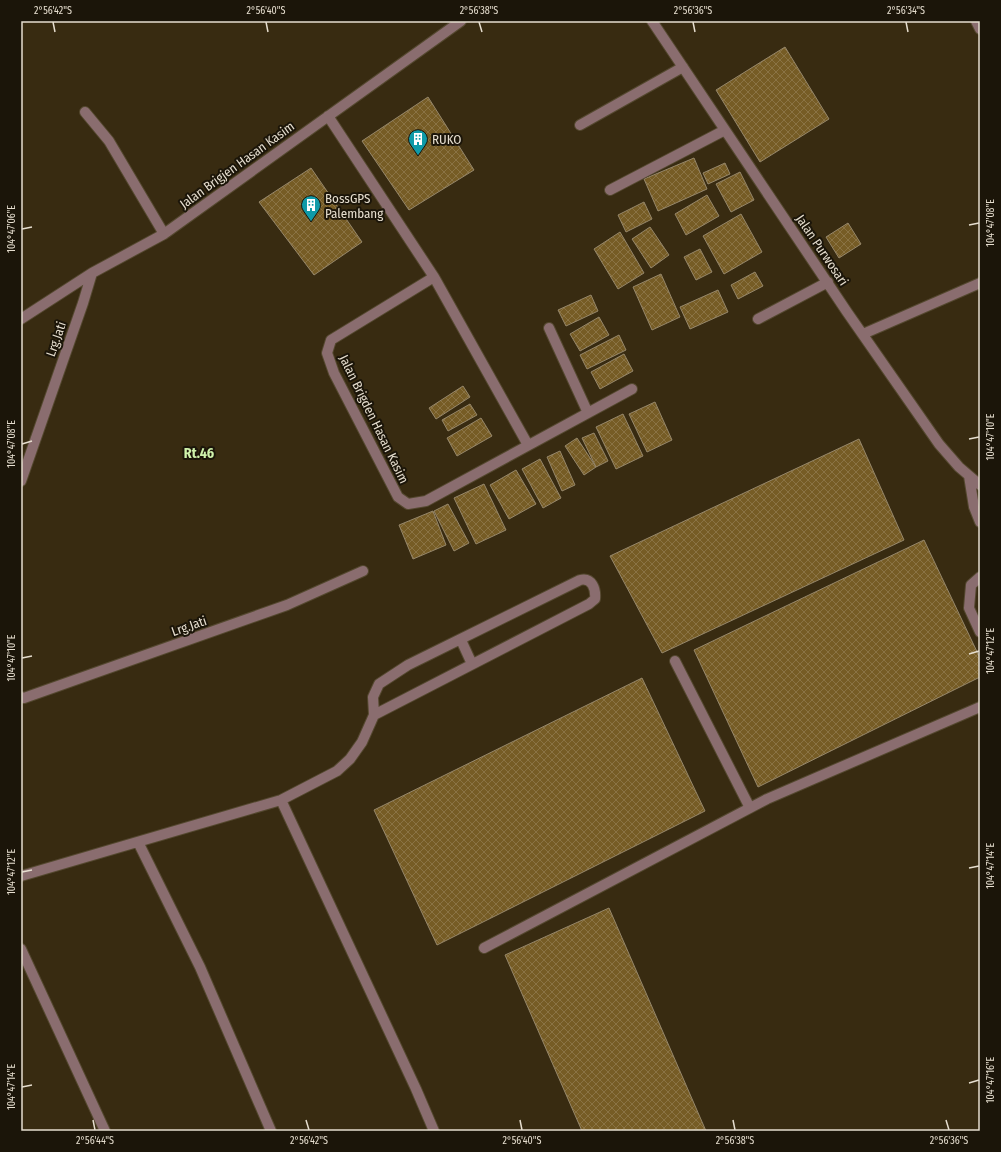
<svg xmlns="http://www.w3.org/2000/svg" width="1001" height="1152" font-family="'Fira Sans Condensed',sans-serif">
<defs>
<pattern id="building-cross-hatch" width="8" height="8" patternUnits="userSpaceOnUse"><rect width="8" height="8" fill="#765c25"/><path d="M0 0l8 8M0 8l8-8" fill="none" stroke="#8a7344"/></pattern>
</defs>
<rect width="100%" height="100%" fill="#382b11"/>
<!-- building -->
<path fill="url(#building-cross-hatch)" stroke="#96876a" d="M785 47 829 119 760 162 716 90Z
M428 97 474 170 409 210 362 141Z
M694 158 707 189 658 211 644 179Z
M725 163 730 174 708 184 703 173Z
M311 168 362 242 314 275 259 202Z
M740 172 754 200 731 212 716 184Z
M707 195 719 216 686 235 675 214Z
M644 202 652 219 626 232 618 215Z
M741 214 762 252 724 274 703 236Z
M848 223 861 244 839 258 826 237Z
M650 227 669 255 651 268 632 239Z
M620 232 644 273 618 289 594 249Z
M700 249 712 272 696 280 684 257Z
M755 272 763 286 738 299 731 285Z
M661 274 680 317 652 330 633 287Z
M718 290 728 312 690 329 680 307Z
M591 295 598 311 566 326 558 310Z
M599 317 609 335 580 351 570 334Z
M619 335 626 350 587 369 580 355Z
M624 354 633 371 600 389 591 372Z
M463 386 470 397 436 419 429 408Z
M655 402 672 440 647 452 629 414Z
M470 404 477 415 448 431 442 420Z
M623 414 643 456 616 469 596 427Z
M481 418 492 436 457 456 447 438Z
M594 433 608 461 596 467 582 438Z
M577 438 596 467 584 475 565 446Z
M859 439 904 540 662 653 610 556Z
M560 451 575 485 562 491 547 457Z
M540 459 561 498 543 508 522 469Z
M516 470 536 504 509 519 490 485Z
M484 484 506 530 476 544 454 498Z
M448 504 469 543 454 551 434 511Z
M433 511 446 545 413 559 399 525Z
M924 540 980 658V677L758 787 694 650Z
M642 678 705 811 437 945 374 810Z
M609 908 706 1131H582L505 955Z"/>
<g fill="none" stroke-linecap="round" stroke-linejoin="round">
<!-- minor casing -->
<g stroke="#54482f" stroke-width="12">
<path id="minor" d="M652 21 847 312 939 444 959 467 980 485
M976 21 980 29
M85 112 109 141 164 234
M328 116 434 277 331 340 327 353 334 373 398 497 408 504 426 501 632 389
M580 125 683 67
M610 190 725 130
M434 277 528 445
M21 319 92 273 164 234 461 21
M758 319 828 282
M549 328 588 413
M863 334 980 283
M969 476 974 507 980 522
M21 481 83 303 92 273
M980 577 971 585 969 608 980 632
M461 640 472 664
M675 661 750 808
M21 697 24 698 287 605 363 571
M281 800 416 1089 434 1131
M138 842 200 967 271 1131
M21 876 281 800 337 771 350 759 362 742 374 715 589 604 595 599C596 589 592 577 580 580L408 665 379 684 373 697 374 715
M484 948 767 799 980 707
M21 949 105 1131"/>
</g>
<!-- minor -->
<use href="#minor" stroke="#8a6d6f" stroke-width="10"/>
</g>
<!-- ticks -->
<path fill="none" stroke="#e6decf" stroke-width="1.5" d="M53 22 55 32M266 22 268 32M479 22 482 32M693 22 695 32M906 22 908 32M969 225 979 223M22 229 32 227M969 439 979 437M22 444 32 441M969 654 979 651M22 658 32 656M969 868 979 866M22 872 32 870M969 1083 979 1080M22 1087 32 1085M93 1120 95 1130M306 1120 309 1130M520 1120 522 1130M733 1120 735 1130M946 1120 949 1130"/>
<!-- icons -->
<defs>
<g id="building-pin" transform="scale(1)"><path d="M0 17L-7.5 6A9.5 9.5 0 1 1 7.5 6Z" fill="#0f9aa8" stroke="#1b1509"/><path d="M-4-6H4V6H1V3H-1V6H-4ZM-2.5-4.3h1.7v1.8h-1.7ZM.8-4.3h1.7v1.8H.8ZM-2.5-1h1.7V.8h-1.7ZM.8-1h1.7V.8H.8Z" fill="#fff"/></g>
</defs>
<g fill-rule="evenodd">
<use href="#building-pin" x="418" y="139"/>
<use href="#building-pin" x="311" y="205"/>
</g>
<g text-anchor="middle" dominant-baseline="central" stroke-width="4" stroke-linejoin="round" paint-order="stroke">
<!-- poi labels -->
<g font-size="13" fill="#e6decf" stroke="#1b1509" text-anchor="start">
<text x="432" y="139">RUKO</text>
<text x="325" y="198">BossGPS<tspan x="325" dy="15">Palembang</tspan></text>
</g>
<!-- street labels -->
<g font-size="13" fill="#e6decf" stroke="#1b1509">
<text transform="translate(237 165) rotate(-36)">Jalan Brigjen Hasan Kasim</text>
<text transform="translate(822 250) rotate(56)">Jalan Purwosari</text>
<text transform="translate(56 339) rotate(-71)">Lrg.Jati</text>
<text transform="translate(374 419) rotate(64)">Jalan Brigden Hasan Kasim</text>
<text transform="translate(189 626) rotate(-19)">Lrg.Jati</text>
</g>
<!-- neighbourhood labels -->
<g font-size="14" font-weight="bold" fill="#cff2ab" stroke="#1b1509">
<text x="199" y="453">Rt.46</text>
</g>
</g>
<!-- border -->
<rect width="1001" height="1152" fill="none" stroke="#1b1509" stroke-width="44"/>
<rect x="22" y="22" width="957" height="1108" fill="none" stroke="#e6decf" stroke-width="1.5"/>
<g font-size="10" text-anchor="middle" fill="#e6decf">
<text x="53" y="14">2°56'42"S</text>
<text x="266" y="14">2°56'40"S</text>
<text x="479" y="14">2°56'38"S</text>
<text x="693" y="14">2°56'36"S</text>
<text x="906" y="14">2°56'34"S</text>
<text transform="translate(990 223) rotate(-90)" y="4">104°47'08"E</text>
<text transform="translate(11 229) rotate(-90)" y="4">104°47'06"E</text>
<text transform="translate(990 437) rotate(-90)" y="4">104°47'10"E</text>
<text transform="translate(11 444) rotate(-90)" y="4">104°47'08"E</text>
<text transform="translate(990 651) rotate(-90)" y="4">104°47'12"E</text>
<text transform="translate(11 658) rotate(-90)" y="4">104°47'10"E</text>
<text transform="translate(990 866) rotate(-90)" y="4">104°47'14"E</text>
<text transform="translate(11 872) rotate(-90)" y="4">104°47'12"E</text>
<text transform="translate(990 1080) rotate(-90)" y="4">104°47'16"E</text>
<text transform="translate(11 1087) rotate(-90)" y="4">104°47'14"E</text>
<text x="95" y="1144">2°56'44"S</text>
<text x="309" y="1144">2°56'42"S</text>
<text x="522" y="1144">2°56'40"S</text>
<text x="735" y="1144">2°56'38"S</text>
<text x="949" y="1144">2°56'36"S</text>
</g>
</svg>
